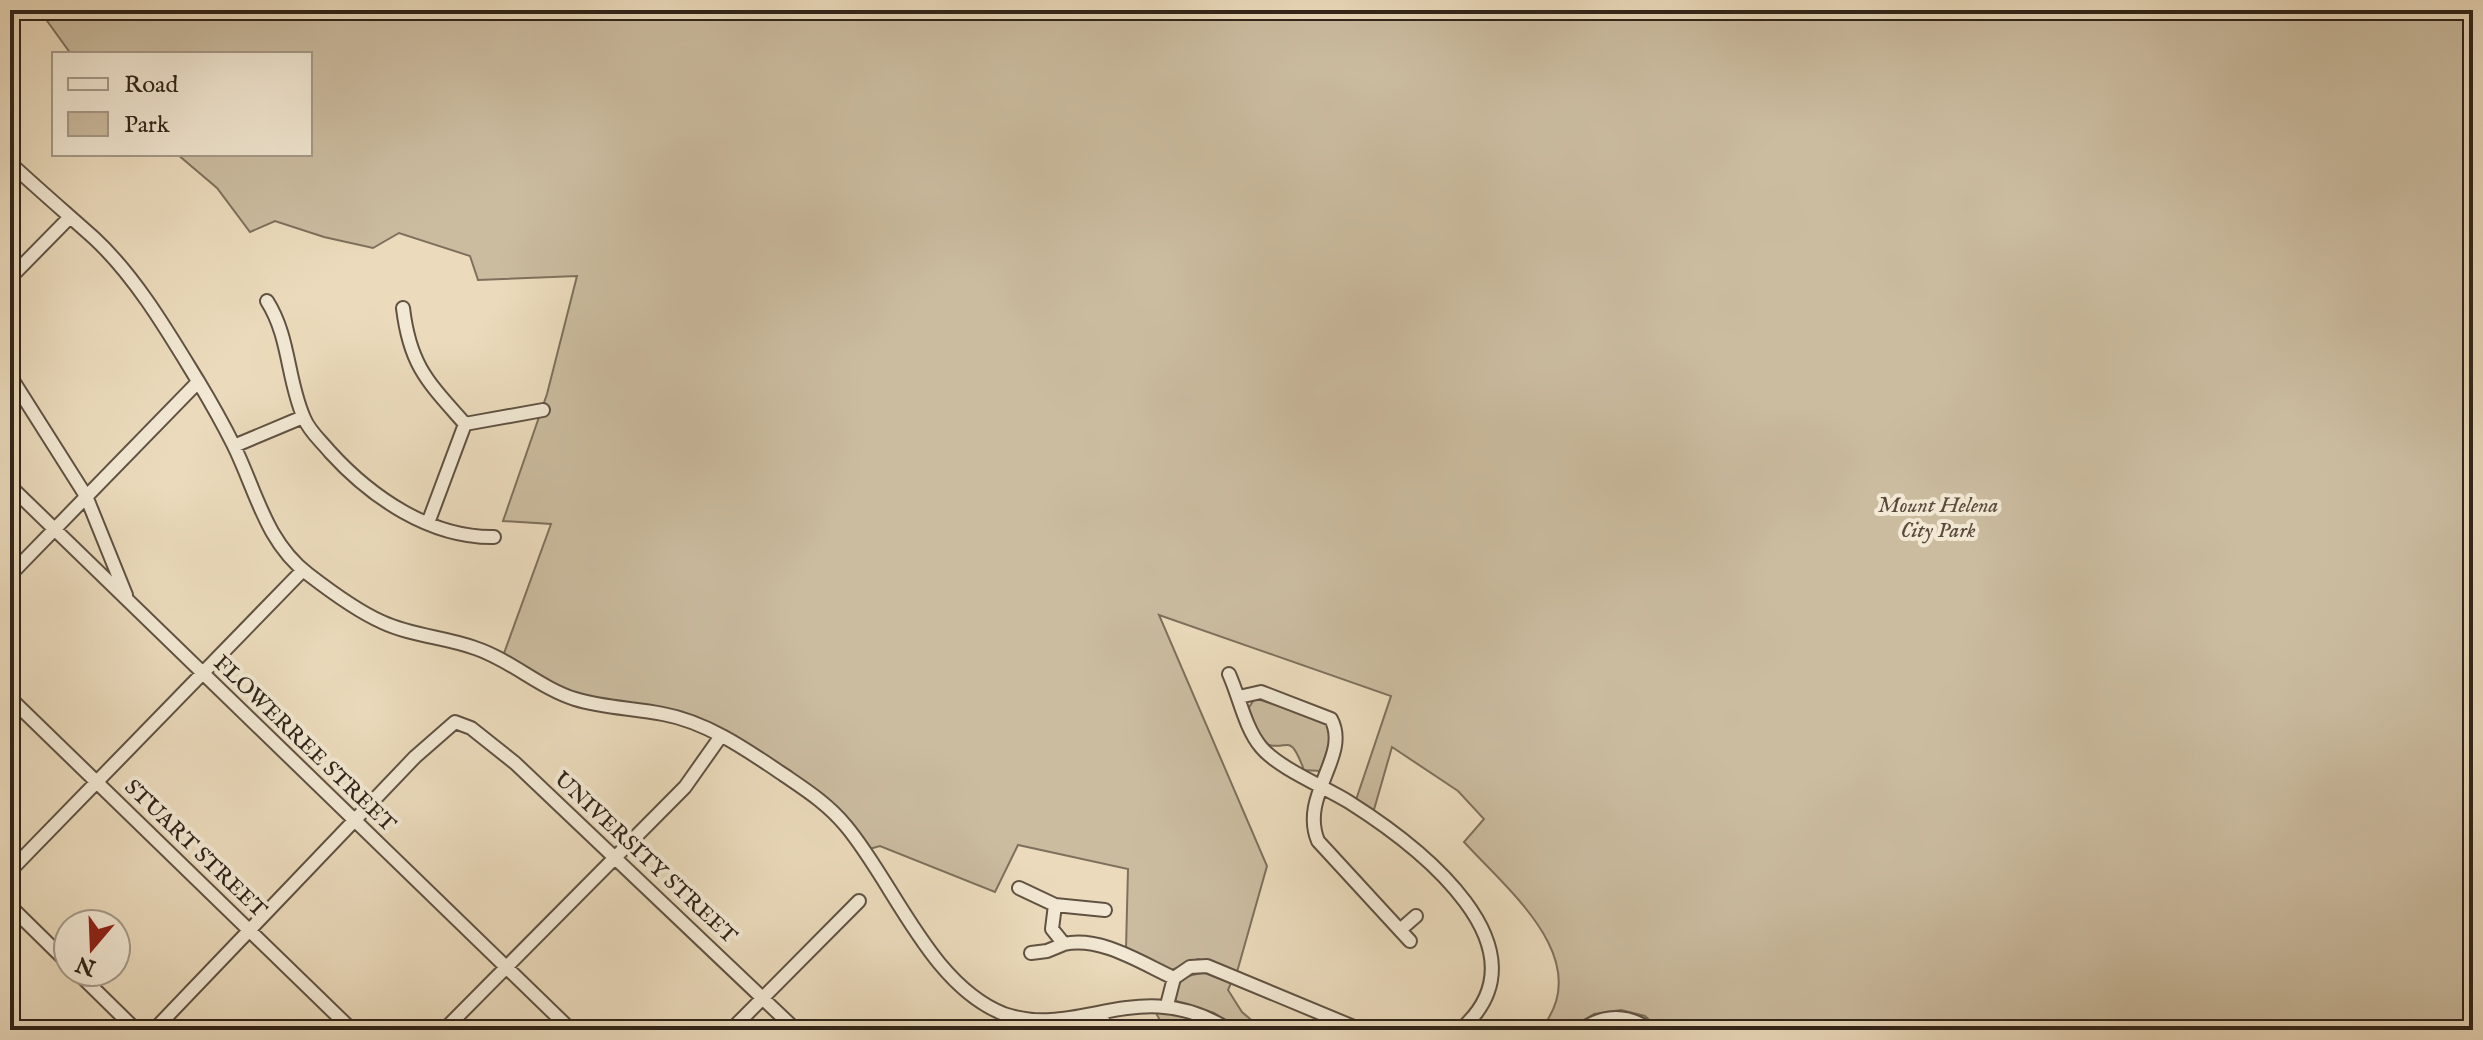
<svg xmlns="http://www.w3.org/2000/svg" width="2483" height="1040" font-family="'IM FELL English',serif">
<rect width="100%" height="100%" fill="#ebdbbc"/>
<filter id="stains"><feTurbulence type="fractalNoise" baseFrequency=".0025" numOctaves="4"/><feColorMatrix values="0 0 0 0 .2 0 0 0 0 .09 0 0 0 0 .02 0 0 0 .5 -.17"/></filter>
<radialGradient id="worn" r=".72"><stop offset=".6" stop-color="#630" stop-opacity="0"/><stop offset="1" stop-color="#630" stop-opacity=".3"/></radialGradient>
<!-- green -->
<path fill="#cbbca0" stroke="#7e705c" stroke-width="2" d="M51 10H2473V1030H1660L1645 1016 1621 1010 1594 1014 1571 1030H1540C1598 962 1508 890 1464 842L1484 819 1458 791 1392 747 1373 813 1356 800 1391 696 1159 615 1267 866 1237 972 1198 959 1167 972 1126 949 1128 869 1018 845 995 892 880 846 869 849 849 822 715 728 576 696 503 656 551 524 503 521 547 394 577 276 478 280 470 256 399 233 373 248 324 237 275 221 250 232 217 188 177 154H310V54H71L45 18Z
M1255 698 1328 723 1333 734 1320 771 1304 770C1288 728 1289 754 1263 743L1248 709Z
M1205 973 1231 983 1228 990 1242 1012 1263 1030H1239L1214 1013 1176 1001 1173 991C1182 977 1190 974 1205 973Z
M1155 1011 1182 1013 1219 1030H1165Z"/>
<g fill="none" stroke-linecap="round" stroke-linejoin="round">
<!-- minor casing -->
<g stroke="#605242" stroke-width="16">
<path id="minor" d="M10 163C37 188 66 213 94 238 136 277 168 332 198 381 210 401 222 422 233 444 256 490 265 541 308 574 330 591 357 611 382 622 412 636 445 637 475 648 511 660 540 688 575 699 604 708 634 708 663 714 707 722 747 750 784 775 806 790 828 804 846 826 894 883 930 985 1004 1014 1080 1040 1140 973 1229 1030
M10 278 69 218
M267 301C290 337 287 380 304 418 309 431 321 441 330 452 371 497 430 538 494 537
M403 308C410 366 428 382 465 424L543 410
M10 376 86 496 126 595
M234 446 303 417
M10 486 571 1030
M428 523 465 424
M10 575 198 382
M1229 674C1239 696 1245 728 1261 747 1278 768 1325 787 1349 802 1417 845 1554 949 1460 1030
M1239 697 1261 692 1331 719C1351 756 1299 795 1318 841L1410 941
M10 698 352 1030
M10 871 303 570
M1019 888 1055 905 1105 910
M1055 905 1052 929 1064 944C1101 936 1141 963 1174 978
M10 906 68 963
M1400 930 1416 916
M1031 953 1047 951 1064 944
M77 972 136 1030
M1167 1005 1174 978 1190 967 1207 966 1361 1030
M1101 1013 1106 1030
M154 1030 415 757 455 722 471 728 515 763 796 1030
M444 1030 685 787 721 736
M731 1030 859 901
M1581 1030C1604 1014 1628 1014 1650 1030"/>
</g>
<!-- minor -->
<use href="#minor" stroke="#f2e8d3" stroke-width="12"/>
</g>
<g text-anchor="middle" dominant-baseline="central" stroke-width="8" stroke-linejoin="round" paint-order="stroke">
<!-- park labels -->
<g font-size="22" font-style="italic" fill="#584a3b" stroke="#f2e8d3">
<text x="1938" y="506">Mount Helena<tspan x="1938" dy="25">City Park</tspan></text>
</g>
<!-- street labels -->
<g font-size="22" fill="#312419" stroke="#f2e8d3">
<text transform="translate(304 744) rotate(44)">FLOWERREE STREET</text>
<text transform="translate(195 849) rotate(44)">STUART STREET</text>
<text transform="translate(645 858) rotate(43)">UNIVERSITY STREET</text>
</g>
</g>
<!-- margin -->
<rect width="2483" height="1040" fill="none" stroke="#ebdbbc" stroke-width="40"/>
<rect x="12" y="12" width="2459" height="1016" fill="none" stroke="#312419" stroke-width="4"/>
<rect x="20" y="20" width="2443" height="1000" fill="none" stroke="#312419" stroke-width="2"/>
<!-- legend -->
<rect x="52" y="52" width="260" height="104" fill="#f2e8d3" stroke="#a59a89" stroke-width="2"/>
<rect x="68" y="78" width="40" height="12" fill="#f2e8d3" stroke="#a59a89" stroke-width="2"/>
<text x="124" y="92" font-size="24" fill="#312419">Road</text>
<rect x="68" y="112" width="40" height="24" fill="#cbbca0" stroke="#a59a89" stroke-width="2"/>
<text x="124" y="132" font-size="24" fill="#312419">Park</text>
<!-- north arrow -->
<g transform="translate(92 948) rotate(199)"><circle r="38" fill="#f2e8d3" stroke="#a59a89" stroke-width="2"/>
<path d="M0-6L14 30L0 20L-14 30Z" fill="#8f2418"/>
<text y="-12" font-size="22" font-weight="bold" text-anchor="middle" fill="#312419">N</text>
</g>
<rect width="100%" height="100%" filter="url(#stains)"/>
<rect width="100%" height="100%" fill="url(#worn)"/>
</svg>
